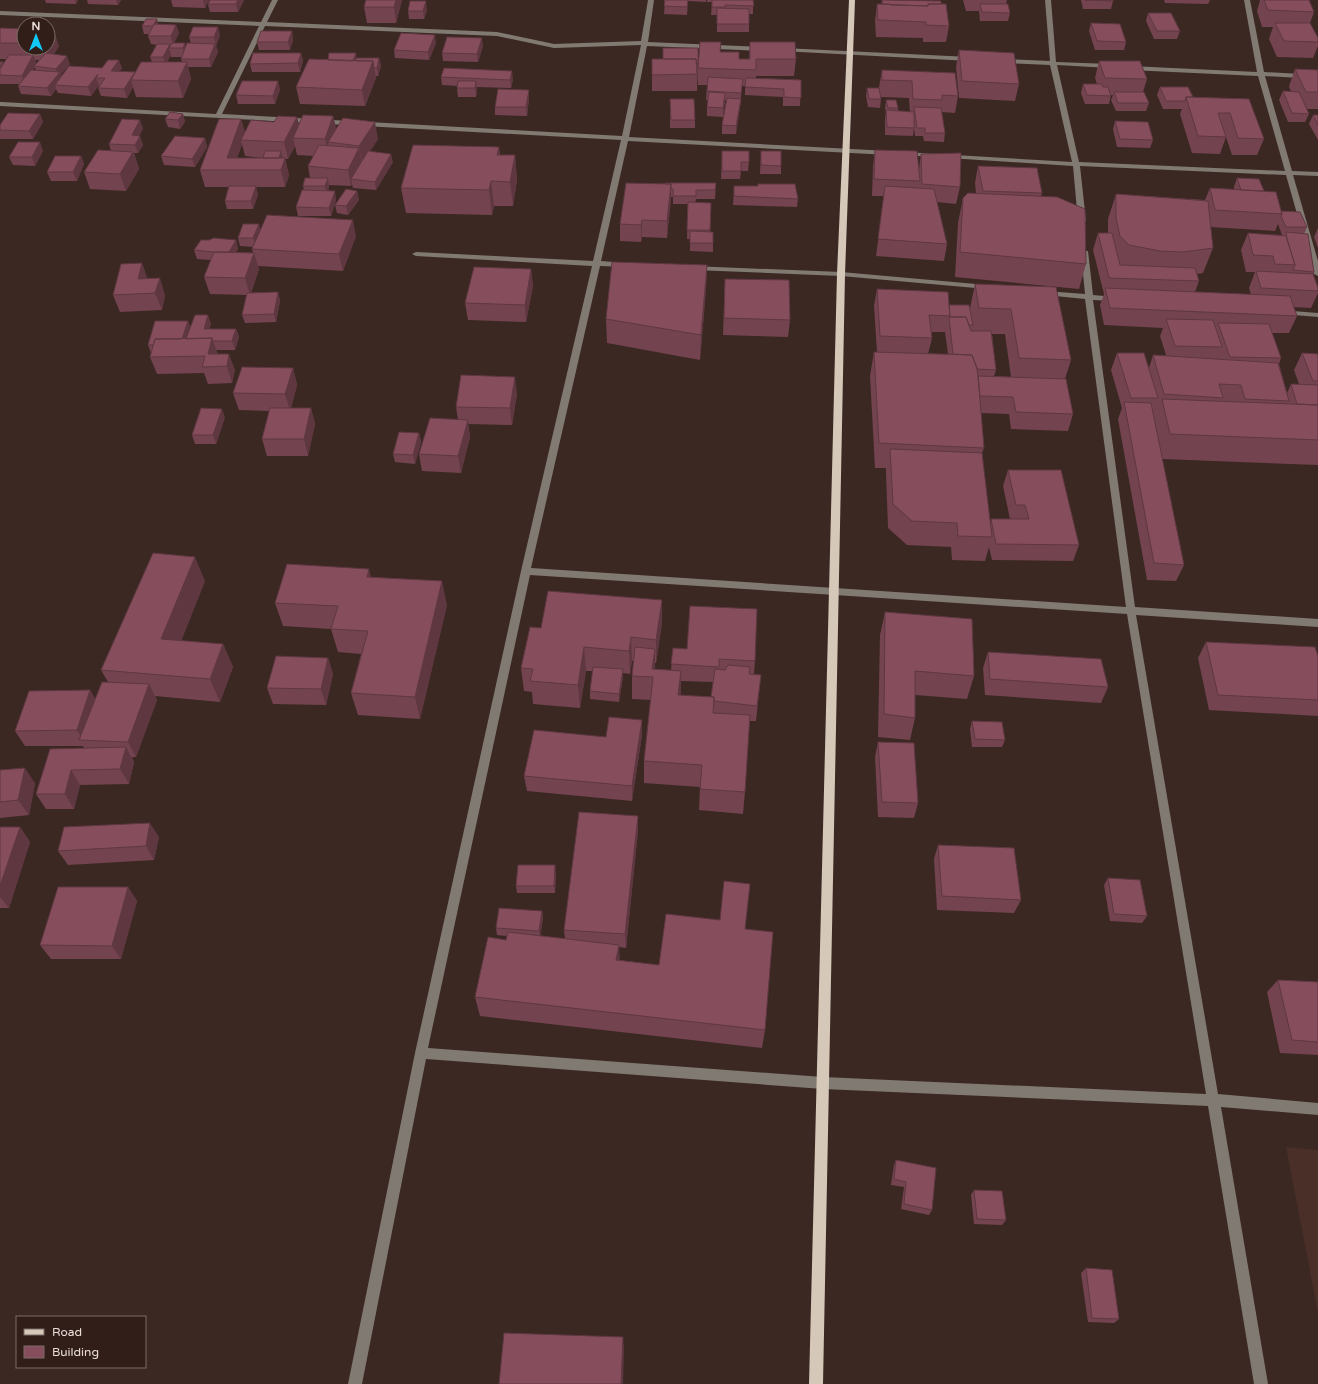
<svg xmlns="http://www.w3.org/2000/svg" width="1318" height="1384" font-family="'Varela Round',sans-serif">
<rect width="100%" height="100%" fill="#3b2822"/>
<!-- built -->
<path fill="#492f27" d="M1286 1147 1318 1150V1313Z"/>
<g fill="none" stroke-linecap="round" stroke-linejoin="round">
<!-- minor -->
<path fill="#817a73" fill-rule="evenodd" d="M272 0H278L267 22 497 32 554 44 641 41 648 0H654L648 42 763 47 766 49 763 51 647 46 629 137 889 151 892 153 889 155 628 141 601 261 626 263 630 265 626 267 600 266 531 568 1126 607 1085 299 1045 295 1041 293 1045 291 1085 294 1081 253 1085 251H1088L1093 295 1114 297 1118 299 1114 301 1093 300 1135 607 1318 619V627L1136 615 1218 1094 1318 1103V1115L1221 1107 1268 1384H1254L1208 1106 823 1089 426 1059 362 1384H348L415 1053 521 571 592 266 416 256 412 254 416 252 593 261 621 140 0 106V102H2L216 114 259 26 0 15V11L261 22ZM265 26 497 36 554 48 641 45 622 136 222 114ZM530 575 1127 614 1206 1094 823 1077 428 1048Z
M1045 0H1051L1056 62 1110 64 1113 66 1110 68 1057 65 1079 162 1285 171 1258 76 1130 70 1127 68 1130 66 1257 72 1244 0H1250L1264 72 1318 75V79L1265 76 1292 171 1318 172V176L1293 175 1318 261V276L1314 274 1286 175 1080 166 1086 221 1082 223 1078 221 1073 166 902 155V153L904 152 1072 162 1050 65 1002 63 999 61 1002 59 1050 61Z
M783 48 970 57 973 59 970 61 781 51V49Z
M691 266 841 272 987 285 991 287 987 289 841 276 694 270 690 268Z
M1279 310 1318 313V317L1282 314 1278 312Z"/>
<!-- major -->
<path fill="#d5c8b8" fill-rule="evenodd" d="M849 0H855L845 274 823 1384H809L837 274Z"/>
</g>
<!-- wall -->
<path fill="#734350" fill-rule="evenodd" d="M45 0H78L76 4 46 3Z
M87 0H121L118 5 88 4Z
M171 0H209L205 8 173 7Z
M244 0 238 12H210L208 4Z
M402 0 396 23H367L364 7Z
M664 0H706V2L688 1 687 15 664 14 665 1H664Z
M707 0H753V14H749V32H717V15H711L712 2H707Z
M882 0 941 4 949 26 946 42H923V38L876 37 875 21 877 4 881 5Z
M963 0H1007L1006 4 1010 13 1008 21H980L979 11H966Z
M1081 0H1113V1L1111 9H1083Z
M1164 0H1210L1208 4 1165 3Z
M1260 0H1309L1314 12 1310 23 1318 38V46L1313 58 1277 57 1269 39 1273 27H1262L1257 11Z
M427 10 424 19H409L408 11Z
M1148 13 1180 31 1177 39H1154L1146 21Z
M1091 23 1126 42 1124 50H1095L1089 31Z
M158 24 176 25 179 33 174 43 186 46 191 44 189 37 220 35 216 46 218 52 211 67H188L191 79 183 98 136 97 133 87 127 98 101 96 98 88 99 86V85L91 96 58 93 56 89 51 96 21 94 18 86 20 84H0V62H3L4 63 6 59H0V28L24 29V48H48L53 30 59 46 54 54 70 64 61 74 62 76 102 68H122L119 72H135L152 62 150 57 157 45 151 44 148 36 150 34H144L142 26ZM171 55V57H181V59L182 62H167ZM35 60H40L35 66 36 63ZM34 67 36 70H33Z
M292 31 293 40 290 50H259L257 42Z
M750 42 796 59 794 76H756V78L801 80 800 106H783V97L745 95V86H742L740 107 736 134H722V125L726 101 725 100 723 117 707 116V107L708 100H706L707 85H698V68L720 52 739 59H749Z
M436 43 429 60 395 58 394 50Z
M483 46 478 62 443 61 442 53Z
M959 50 1019 84 1015 101 959 98 956 67Z
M301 53 303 61 300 72H252L250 64Z
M356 53V58H379L381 66 378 76H376V78L365 106 300 104 296 87 328 60Z
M652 59 698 64 697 91H652Z
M1099 61 1147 79 1143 92 1149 103 1146 111H1116L1111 100 1113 95H1111L1109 104H1085L1081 93 1083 84H1097L1095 78Z
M1295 69 1318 70V109H1306L1309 114 1305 122H1288L1279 100 1283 91 1291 92 1289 86Z
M882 70 958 96 955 113 942 112 945 133 944 142 924 141 923 136H915L914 128 913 136 885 135V119L886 112 885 108 886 100 898 108V111L910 112 909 98 881 97V99L880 108 868 107 866 96 867 88 880 92 879 87Z
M441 77 513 79 511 88 477 87V90L476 97H458L457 88 458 86 442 85Z
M1160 87 1193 97 1249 99 1264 139 1257 155H1232L1226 137 1220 154 1192 153 1180 114 1182 109H1163L1157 95Z
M280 89 275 104H238L236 95Z
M529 98 527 116 495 115V107Z
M670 99 695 120V128H670Z
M40 114 43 122 33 139H0V125Z
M183 114 185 122 180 129 168 127 165 119Z
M1313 115H1318V140L1309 124Z
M333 116 336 129 378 139 370 151 393 162 376 190 353 188 352 184 351 186 329 185V187L328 191 336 200 331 216H298L296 207 304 191 303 186 310 178 308 166 314 156 297 155 295 146 288 159H285L289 175 285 187H256L258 195 253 209H227L225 201 229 187H205L200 170 241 119 245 133 274 122 297 117 299 125ZM242 144 245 156 263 158H237Z
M1115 121 1153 140 1150 148 1117 147 1113 129Z
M143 128 139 136 143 145 138 153H134L139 169 126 191 90 189 84 172 111 151 109 144Z
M205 138 207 147 195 167 164 165 161 156Z
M499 147 500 155H515L517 180 513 206H494L492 215 406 213 401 188Z
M875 150 919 169 921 154 960 187 956 204 937 202 947 244 944 261 876 256 884 196H872L873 166Z
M43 151 35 166 13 165 9 157Z
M722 151 749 162 748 171H741L740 179H721Z
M761 151 781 166V174H760Z
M81 156 84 164 77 181H51L47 172Z
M978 166 1042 193 1041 196 1086 264 1079 289 955 277 958 223 963 198 976 193 975 183Z
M1237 178 1264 191 1281 211 1307 227 1304 234 1314 272 1313 274 1318 288V293L1311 308 1293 307 1297 316 1289 333H1272L1281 358 1279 364 1287 393 1291 384H1299L1294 370 1302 353 1318 354V465L1162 459 1184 565 1176 581 1147 580 1118 419 1122 408 1111 370 1117 353 1149 368 1153 355H1166L1160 336 1163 328 1104 325 1100 305 1104 294 1093 250 1098 233H1108V219L1116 194 1205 200 1210 188 1234 189V187ZM1278 224 1282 235 1248 233 1241 250 1246 272H1255L1249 288 1251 295 1195 292 1199 281 1197 274 1203 273 1213 248 1210 227 1275 231Z
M716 183 715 199H696L695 203H711L710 232H713V252L690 251V239H687L688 204H673V197H671L667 238 642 237 641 242 620 241V224L665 184Z
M758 184 798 199 797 207 733 205 734 186H758Z
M357 191 359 200 348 215 337 213 335 205Z
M259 224 260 231 356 236 343 271 258 266 259 269 251 293 278 292 280 301 276 322 245 323 242 315 247 295 210 294 204 277 211 260 197 259 194 250 209 240H236L238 249 236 252 253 253 252 249 253 247 240 246 238 238Z
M1318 228V248L1314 237Z
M142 263 147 279 165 295 162 310 120 312 113 295Z
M707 265 706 289 700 360 607 343 606 319Z
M531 269 533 286 526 322 468 320 465 303Z
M725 279 790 320 788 337 723 335Z
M975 284 1056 287 1071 360 1065 379 1073 414 1068 431 1011 429 1009 414 981 413 984 448 982 453 990 523 991 519H1010L1003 486 1008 470 1079 545 1073 561 992 560 989 547 985 561 952 560 951 547 907 545 888 528 886 473V468H875L870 376 874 352H877L874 306 877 289 949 305 970 308ZM931 332H945L948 354H928L932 338ZM992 334H1005L1011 377 994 376 996 370Z
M188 321 190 327 211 324 209 329H236L239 337 235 350H216L218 354 235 370 232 383 208 384 204 373 157 374 150 357 151 353 148 345Z
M293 368 297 385 291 408H311L315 424 308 456H267L262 439 269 411 239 410 233 393Z
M517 394 512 425 468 424 470 437 461 473 422 471 419 454 458 420 456 407Z
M225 417 216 444H195L192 435Z
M419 433 421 442 415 464 395 462 393 454Z
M371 577 447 605 420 719 358 715 351 693 361 654 338 652 331 629 283 626 275 603Z
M205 581 181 641 223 644 233 667 220 702 155 696 157 700 136 757H132L134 762 129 784 80 785 74 809H46L36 794 84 748 83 746H25L15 731 90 690 95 699 108 682 101 670Z
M662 600V623L656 663H655V669L671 670 673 648 755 661 754 674 761 675 756 721H749L745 792 743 814 699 810 700 787 644 783V761L651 700 632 699V676L634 661H632L630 674 623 673V677L619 702 590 699V691L593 671H586L580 708 533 704 532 692 524 691 521 668 541 628ZM681 681 713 682 711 697 680 695Z
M885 612 974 676 967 699 915 695V718L910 740 878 737 880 635Z
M1206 642 1318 656V716L1209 710 1198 658Z
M988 652 1108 687 1101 703 985 695 983 668Z
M328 658 333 674 326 705 273 704 267 688Z
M642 720V735L632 801 527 791 524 776Z
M972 721 1005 740 1002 747H972L970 729Z
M878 742 918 803 914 818 878 817 875 757Z
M0 770 35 783 29 815 0 818Z
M638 816V831L626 948 619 947V960L659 965 745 929 765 1030 762 1048 480 1016 475 997 506 940 507 936 497 935 496 928 542 911 543 918 540 936 565 939 564 930Z
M0 827H20L30 842 9 908H0Z
M159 837 154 860 68 865 58 851Z
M938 845 1021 900 1014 913 937 910 934 859Z
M556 872 555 893H517L516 886Z
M1108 878 1147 916 1142 923 1110 921 1104 885Z
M128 887 137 901 121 959H51L40 945Z
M1278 980 1318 982V1055L1280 1053 1267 992Z
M896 1160 932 1210 929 1215 901 1209 904 1187 891 1185 894 1165Z
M974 1190 1006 1220 1002 1225 974 1224 971 1195Z
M1086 1268 1119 1319 1114 1323 1088 1322 1081 1273Z"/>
<!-- shaded-wall -->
<path fill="#5e3741" d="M75 0H78L76 4Z
M116 0H121L118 5Z
M203 0H209L205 8Z
M238 0H244L238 12 236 4Z
M396 0H402L396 23 394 7Z
M426 1 427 10 424 19 423 11Z
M157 19 159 27 155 34 153 26Z
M176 25 179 33 173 45 171 36Z
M218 27 220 35 216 46 214 37Z
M53 30 59 46 50 60 46 48H48V38Z
M292 31 293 40 290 50 288 42Z
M435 35 436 43 429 60 428 52Z
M482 38 483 46 478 62 477 54Z
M185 43 188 51 185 57 183 48Z
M170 44 171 48H169L171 55 166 65 163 57Z
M215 44 218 52 211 67 209 59Z
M301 53 303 61 300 72 298 63Z
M356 53 357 62 352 66Z
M33 55 36 63 25 84 22 76Z
M67 56 70 64 61 74 63 80 55 85 56 89 51 96 47 88 58 75 56 69Z
M379 58 381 66 378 76 377 68Z
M119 60 122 68 114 80 111 71Z
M373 61 376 78 365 106 362 90Z
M187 62 191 79 183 98 178 81Z
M512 71 513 79 511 88 510 80Z
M135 72 131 80 133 87 127 98 124 89Z
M98 74 96 78 99 85 91 96 88 87Z
M278 81 280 89 275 104 273 96Z
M476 81 477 90 476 97 475 88Z
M529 90V98L527 116 526 107Z
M725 93V102L723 117V108Z
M741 99 740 107 736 134V126Z
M40 114 43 122 33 139 29 131Z
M183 114 185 122 180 129 178 120Z
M333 116 337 132 328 142 330 152 329 156 325 139Z
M297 117 301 133 293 138 295 146 288 159 284 142Z
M241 119 245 135 241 140 242 144 233 170 227 158Z
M140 120 143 128 135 143 132 135Z
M375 122 378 139 362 163 359 146Z
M140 136 143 145 138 153 135 145Z
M205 138 207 147 195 167 192 159Z
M40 142 43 151 35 166 32 157Z
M499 147 501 172 497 155Z
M359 148 362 165 351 179 352 184 351 186 348 170Z
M281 151 283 160 278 161Z
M133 152 139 169 126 191 120 174Z
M391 154 393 162 376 190 375 182Z
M515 155 517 180 513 206 510 182Z
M81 156 84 164 77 181 73 172Z
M285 158 289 175 285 187 281 170Z
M328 178 329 187 327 195 325 186Z
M491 181 494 206 492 215 489 190Z
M671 184V201L667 238V221Z
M256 186 258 195 253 209 251 201Z
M335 191 336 200 331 216 329 208Z
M357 191 359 200 348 215 346 206Z
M353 220 356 236 343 271 339 254Z
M642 220V237L641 242V225Z
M259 224 261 233 256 247 253 238Z
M236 240 238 249 231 262 229 253Z
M254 253 259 269 250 295 245 278Z
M142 263 148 280 138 279Z
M707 265 706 289 700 360 701 335Z
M531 269 533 286 526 322 525 305Z
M160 278 165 295 162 310 155 293Z
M278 292 280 301 276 322 274 314Z
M208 315 211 324 207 337 204 329Z
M188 321 191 329 187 341 180 344Z
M236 329 239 337 235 350 232 341Z
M212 338 218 355 208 354Z
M229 354 235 370 232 383 227 366Z
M293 368 297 385 290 411 285 394Z
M515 377 517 394 512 425 510 408Z
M311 408 315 424 308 456 304 439Z
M222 409 225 417 216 444 213 435Z
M468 420 470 437 461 473 458 456Z
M419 433 421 442 415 464 413 455Z
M195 557 205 581 172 662 161 639Z
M369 569 375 593 367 577Z
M442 581 447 605 420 719 415 697Z
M662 600V623L656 663V640Z
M631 637 632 661 630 674 629 651Z
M223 644 233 667 220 702 210 679Z
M584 647 586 671 580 708 578 685Z
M655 649V672L653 677 652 669Z
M328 658 333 674 326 705 321 689Z
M623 669V677L619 702V694Z
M681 671V694L678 717V695Z
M149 684 157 700 136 757 128 742Z
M90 690 99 705 83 740 77 730Z
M642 720V735L632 801V786Z
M126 747 134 762 129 784 120 769Z
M25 768 35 783 29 815 18 800Z
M71 770 80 785 74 809 65 794Z
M638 816V831L626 948 625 934Z
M150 823 159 837 154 860 146 846Z
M20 827 30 842 9 908 0 897V886Z
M555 865 556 872 555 893 554 886Z
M128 887 137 901 121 959 112 946Z
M542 911 543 918 540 938 539 931Z
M619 945 620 964 616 960Z
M623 1337 624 1349 623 1384H621Z"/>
<!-- building -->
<path fill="#864e5d" stroke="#5e3741" d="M210 0H238L236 4H208Z
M366 0H396L394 7H364Z
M665 0H688L687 7 664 6Z
M712 0H753L754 6 725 5V7H712Z
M882 0 941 1V4H928V6L890 5V4H883Z
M1085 0H1113V1Z
M1264 0H1309L1314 12 1268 10Z
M410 1H426L423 11H408Z
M877 4 928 6V4H946L949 26 926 25V22L878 20Z
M980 4H1008L1010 13 982 12Z
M717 8 749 9V24H717Z
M1148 13H1171L1180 31H1157Z
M146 19H157L153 26H142Z
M1091 23 1120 24 1126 42 1097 41Z
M1275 23H1310L1318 38V42L1284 41Z
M154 24 176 25 171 36H148Z
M193 27H218L214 37H189Z
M0 28 24 29V43H0Z
M48 29 53 30 48 38Z
M261 31H292L288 42H257Z
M401 33 435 35 428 52 394 50Z
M447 37 482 38 477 54 442 53Z
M700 42H721L720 52H739V59H750V42H795L796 59H756V70L698 68Z
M172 43H185L183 48H169Z
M187 43 215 44 209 59H181Z
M157 44H170L163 57H150Z
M663 48H698V64H697L696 59H663Z
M959 50 1014 53 1019 84 962 81Z
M46 53 67 56 56 69 34 66Z
M253 53H301L298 63 250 64Z
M329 53H356L353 61 328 60Z
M9 55H33L22 76 0 75V69Z
M356 58H379L377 68H374L373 61H356Z
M309 59 373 61 362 90 296 87Z
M652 59H696L697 74 652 75Z
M108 60H119L111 71 135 72 124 89 98 88 105 78H96L98 74 88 87 55 85 69 66 102 68Z
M1099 61H1140L1147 79 1105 78Z
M0 62H3L0 67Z
M141 62H187L178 81 131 80Z
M444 68 512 71 510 80 441 77Z
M1295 69 1318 70V92H1306Z
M31 70 60 72 47 88 18 86Z
M882 70 955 73 958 96 942 95V100L913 99 912 81 882 80Z
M708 77 743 79 741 93 707 91Z
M746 78 801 80V98L784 97V89L745 87Z
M242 81H278L273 96 236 95Z
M458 81H476L475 88H457Z
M1083 84H1102L1103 87H1108L1111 96 1087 95Z
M1160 87H1188L1193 97H1186L1185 101H1166Z
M867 88H879L881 99H869Z
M498 89 529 90 526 107H495Z
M1283 91 1299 92 1309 114 1292 113Z
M709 92 725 93 723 108 707 107Z
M1114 92H1144L1149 103H1118Z
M1186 97 1249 99 1264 139 1238 138 1230 113H1218L1226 137 1198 136Z
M727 98 741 99 736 126 722 125Z
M670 99H694L695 120H671Z
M886 100H896L898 108H888Z
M914 107 941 108 945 133H925V128H917Z
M886 110 914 112V128L887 127Z
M170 112 183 114 178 120 165 119Z
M8 113 40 114 29 131 0 130V125Z
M303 115 333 116 325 139 293 138Z
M1313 115H1318V125Z
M278 116 297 117 284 142 241 140 251 120 274 122Z
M343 118 375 122 359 146 328 142Z
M122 119 140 120 132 135 140 136 135 145 109 144Z
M219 119H241L227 158H285L281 170H200Z
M1115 121 1148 122 1153 140 1120 139Z
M175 136 205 138 192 159 161 156Z
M18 142H40L32 157H9Z
M319 145 359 148 348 170 308 166Z
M413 145 499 147 497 155H515L510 182 491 181 489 190 401 188Z
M98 150 133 152 120 174 84 172Z
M875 150 917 151 920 181 874 179Z
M265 151H281L279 158H263Z
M368 151 391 154 375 182 351 179Z
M722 151H749V162H741V171H722Z
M761 151H781V166L761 165Z
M961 153 960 187 922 184 921 154Z
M55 156H81L73 172H47Z
M978 166 1037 168 1042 193 983 191Z
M305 178H328L325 186H303Z
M1237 178 1259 179 1264 191 1241 190Z
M626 183 671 184 667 221 642 220 641 225 620 224Z
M665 183H716L715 190H696V196H673V189H671V184H665Z
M758 184H795L798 199 734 196V186H758Z
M229 186H256L251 201H225Z
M885 186 934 189 947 244 878 239Z
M1210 188 1276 192 1282 214 1215 210Z
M346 189 357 191 346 206 335 205Z
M302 190 335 191 329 208 296 207Z
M968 193 1057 197 1085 209 1086 264 960 252 963 198Z
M1116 194 1208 201 1213 248 1183 252 1160 251 1129 245 1120 236 1116 218Z
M688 202 711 203 710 230H687Z
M1281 211 1300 212 1307 227H1286L1281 216 1282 214Z
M267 215 353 220 339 254 252 249Z
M243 224H259L253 238H238Z
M690 231 713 232V243H690Z
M1286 232 1308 234 1314 272 1293 270 1295 265 1287 239Z
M1098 233H1112L1120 265 1195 268 1199 281 1109 278Z
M1248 233 1286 236 1295 265 1275 264 1273 256 1253 255Z
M214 238 236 240 229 252H214L194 250 201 240H209Z
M214 252 254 253 245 278 204 277Z
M612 262 707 265 701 335 606 319Z
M142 263 138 279 160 278 155 293 113 295 121 264Z
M474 267 531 269 525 305 465 303Z
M1256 271 1313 274 1318 288V291L1261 288Z
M725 279 789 280 790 320 724 318Z
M975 284 1056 287 1071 360 1019 358 1011 309 979 308Z
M1105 288 1290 296 1297 316 1110 308Z
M877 289 948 292 950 316 929 315 932 338 880 336Z
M278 292 274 314 242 315 247 293Z
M949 305H969L973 325H969L966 317H950Z
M195 315H208L204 329H236L232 341H213L212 338 186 339Z
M949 317H966L971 331H991L996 370 977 369 972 355 953 354Z
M1166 319 1213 320 1222 347 1175 346Z
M155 321H188L182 339H155L153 345H148Z
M1218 323 1269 324 1281 358 1230 357Z
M212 338 208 354H229L227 366 202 367 205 356 150 357 155 339Z
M874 352 972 355 977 368 979 388 984 448 879 443Z
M1117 353H1144L1158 398H1131Z
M1302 353 1318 354V381H1313Z
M1153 355 1278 363 1289 401 1245 399 1241 385 1219 384 1223 398 1164 394Z
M242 367 293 368 285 394 233 393Z
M461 375 515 377 510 408 456 407Z
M978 376 1066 379 1073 414 1016 412 1013 397 980 396Z
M1291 384 1318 385V405L1297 404Z
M1162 399 1318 405V440L1170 434Z
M1124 402 1151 403 1184 565 1154 563Z
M201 408 222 409 213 435H192Z
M270 408H311L304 439H262Z
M430 418 468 420 458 456 419 454Z
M399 432 419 433 413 455 393 454Z
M890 449 982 453 992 537 958 536 957 523 912 521 893 504Z
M1008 470H1061L1079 545 996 544 991 519H1029L1025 505H1016Z
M153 553 195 557 161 639 223 644 210 679 101 670Z
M287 564 369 569 367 577 442 581 415 697 351 693 368 631 331 629 338 606 275 603Z
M548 591 662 600 656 640 631 637 629 651 584 647 578 685 530 681 533 669 521 668 530 627 541 628Z
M690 606 757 609 755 661 719 659V667L671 664 673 648 687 649Z
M885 612 972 619 974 676 915 671V718L884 714Z
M1206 642 1315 647 1318 656V700L1218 695Z
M635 647 655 649 652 669 681 671 678 695 714 697 713 713 750 715 745 792 700 789 702 765 644 761 653 677 632 676Z
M988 652 1101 659 1108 687 990 679Z
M276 656 328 658 321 689 267 688Z
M728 665 750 667 749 674 761 675 757 706 714 701V697H711L715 669 725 670Z
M593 667 623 669 619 694 590 691Z
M102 682 149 684 128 742 79 740Z
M90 690 77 730 15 731 29 691Z
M609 717 642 720 632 786 524 776 534 730 606 737Z
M972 721 1002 722 1005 740 975 739Z
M878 742 914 743 918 803 882 802Z
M126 747 120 769 71 770 65 794H36L50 749Z
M25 768 18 800 0 802V770Z
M579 812 638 816 625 934 564 930Z
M150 823 146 846 58 851 64 827Z
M0 827H20L0 886Z
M938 845 1014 848 1021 900 942 896Z
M518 865H555L554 886H516Z
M1108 878 1140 880 1147 916 1114 914Z
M724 881 750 884 745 929 773 932 765 1030 475 997 488 937 506 940 508 932 619 945 616 960 659 965 666 914 720 920Z
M58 887H128L112 946 40 945Z
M499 908 542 911 539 931 496 928Z
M1278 980 1318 982V1042L1292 1040Z
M896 1160 936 1168 932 1210 904 1204 906 1182 894 1179Z
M974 1190 1002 1191 1006 1220 977 1219Z
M1086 1268 1112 1270 1119 1319 1092 1318Z
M504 1333 623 1337 621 1384H499Z"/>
<!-- legend -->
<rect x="16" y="1316" width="130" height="52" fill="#311e18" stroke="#7b6b66"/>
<rect x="24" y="1329" width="20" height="6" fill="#d5c8b8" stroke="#7b6b66"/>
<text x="52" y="1336" font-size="12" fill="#ebdeda">Road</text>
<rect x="24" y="1346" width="20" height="12" fill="#864e5d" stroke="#7b6b66"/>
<text x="52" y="1356" font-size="12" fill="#ebdeda">Building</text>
<!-- north arrow -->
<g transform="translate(36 36)"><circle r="19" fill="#311e18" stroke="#7b6b66"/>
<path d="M0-3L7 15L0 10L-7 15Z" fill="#11cafa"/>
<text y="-6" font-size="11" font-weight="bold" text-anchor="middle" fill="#ebdeda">N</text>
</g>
</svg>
